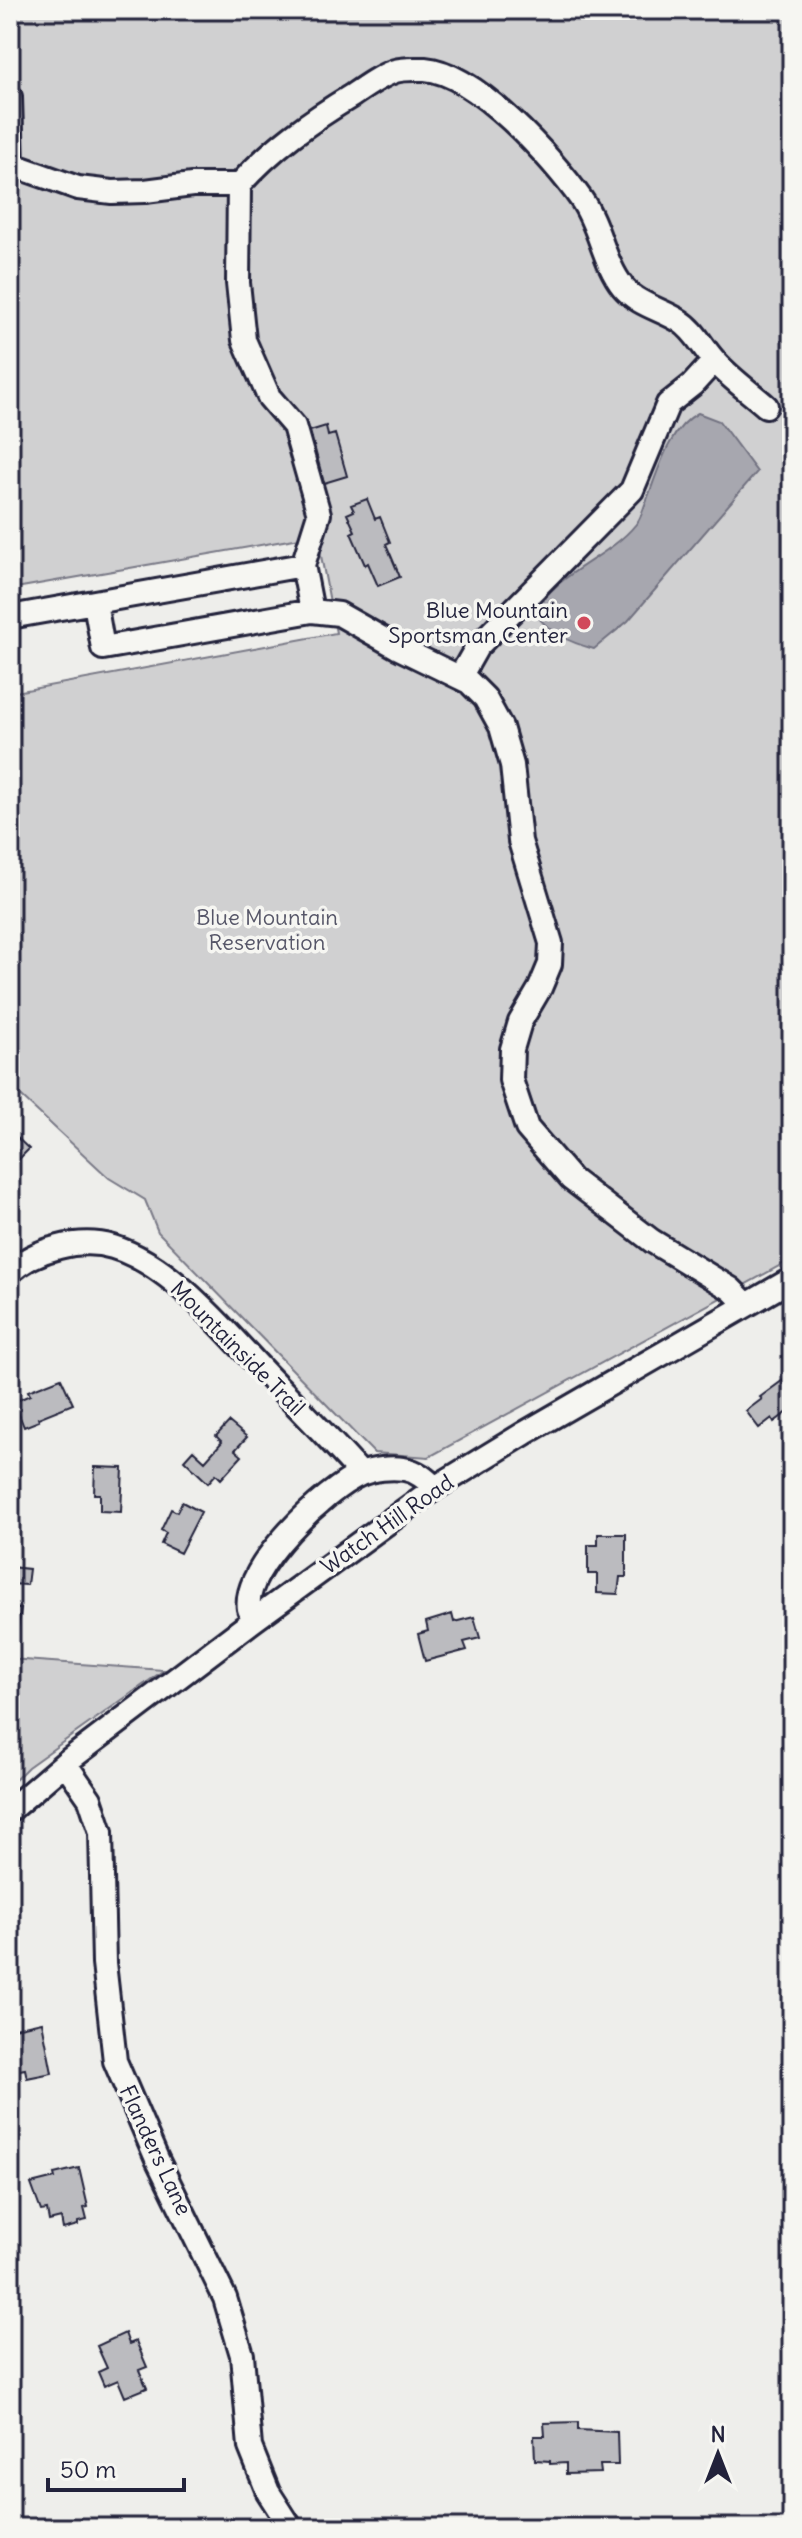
<svg xmlns="http://www.w3.org/2000/svg" width="802" height="2538" font-family="Delius,sans-serif">
<rect width="100%" height="100%" fill="#eeeeeb"/>
<filter id="ink" filterUnits="userSpaceOnUse"><feTurbulence type="fractalNoise" baseFrequency=".0125" numOctaves="2"/><feDisplacementMap in="SourceGraphic" scale="16" xChannelSelector="R" yChannelSelector="G"/><feConvolveMatrix kernelMatrix="1 2 1 2 8 2 1 2 1" color-interpolation-filters="sRGB"/></filter>
<g filter="url(#ink)">
<!-- green -->
<path fill="#d0d0d1" stroke="#797986" stroke-width="2" d="M10 10H792V1259L429 1457 374 1453 158 1232 145 1200 109 1178 10 1086V693L336 633 317 535 10 589Z
M10 1659 164 1670 28 1767 10 1785Z"/>
<!-- water -->
<path fill="#a7a7af" stroke="#727281" stroke-width="2" d="M698 413 719 421 757 472 628 621 594 649C569 642 550 634 535 613 555 572 608 559 636 524 641 519 643 509 646 502 658 472 668 429 698 413Z"/>
<!-- building -->
<path fill="#bbbbbf" stroke="#22223b" stroke-width="2" d="M326 426 328 436 335 434 347 476 324 483 310 431Z
M367 499 375 519 380 517 390 542 386 544 400 577 378 586 368 563 365 565 351 533 355 531 347 514 354 511 351 505Z
M10 1131 29 1149 10 1168Z
M790 1375 792 1378V1409L774 1422 772 1418 759 1428 746 1411 762 1399 760 1397Z
M61 1378 73 1404 38 1418 39 1421 24 1427 14 1402 30 1395 28 1391Z
M229 1422 247 1437 235 1450 242 1456 221 1479 216 1474 208 1483 184 1460 193 1450 205 1461 222 1442 216 1436Z
M95 1467 123 1468 121 1512 100 1511V1494H94Z
M182 1502 201 1512 180 1553 161 1544 166 1533 161 1530 171 1509 177 1512Z
M598 1534H626V1577H620L618 1594 597 1593V1574H588V1545H598Z
M10 1567 29 1569 27 1585 10 1584Z
M10 1608 21 1609 17 1634 10 1633Z
M452 1614 454 1622 474 1617 480 1638 464 1642 467 1650 425 1661 418 1634 428 1631 426 1622Z
M42 2022 52 2073 27 2078 25 2069 14 2071 10 2060V2029Z
M79 2168 88 2207 84 2208 87 2220 78 2222V2225L63 2229 61 2218 49 2221 47 2210 41 2211 31 2184 55 2178 54 2174Z
M125 2333 129 2344 136 2341 147 2367 139 2370 147 2388 125 2397 118 2380 104 2386 98 2372 107 2368 97 2346Z
M578 2422V2430L617 2432 618 2465H600L601 2473 566 2474V2463L550 2464V2461L535 2460 534 2436H545L544 2423Z"/>
<g fill="none" stroke-linecap="round" stroke-linejoin="round">
<!-- minor casing -->
<g stroke="#22223b" stroke-width="28">
<path id="minor" d="M10 97 12 165
M10 164 78 188 112 192 145 191 192 185H239C272 148 310 121 353 95 366 86 380 76 395 71 404 68 416 69 425 69 476 73 553 159 581 199 600 226 603 262 623 287 638 305 661 309 680 321 696 331 703 349 716 362 730 378 750 392 766 406
M239 185 238 283 244 340 269 397 294 426 319 514 303 565
M95 603 103 648 312 611
M10 617 303 565 312 611 339 614 397 647 469 682 485 698 501 727 512 765 520 841 551 943 550 964 540 988 520 1022 512 1049 511 1080 527 1128 571 1179 652 1241 731 1289 746 1304
M460 677 477 647 632 490 668 404 692 385 714 361
M10 1272C36 1249 79 1237 113 1247 171 1264 227 1333 268 1376 299 1408 331 1440 361 1474
M254 1620C254 1619 249 1610 249 1609 242 1568 326 1489 361 1474 373 1469 391 1467 404 1469 417 1471 426 1479 435 1488
M65 1763 90 1799 101 1832 104 1963 115 2061 157 2159 225 2298 242 2355 250 2447 268 2492 291 2528
M10 1810 65 1763 254 1620 435 1488 525 1433 792 1279"/>
</g>
<!-- minor -->
<use href="#minor" stroke="#f6f6f2" stroke-width="22"/>
</g>
</g>
<!-- markers -->
<circle fill="#d1495b" stroke="#f6f6f2" stroke-width="3" cx="584" cy="623" r="8"/>
<g text-anchor="middle" dominant-baseline="central" stroke-width="7" stroke-linejoin="round" paint-order="stroke">
<!-- poi labels -->
<g font-size="22" fill="#22223b" stroke="#f6f6f2" text-anchor="end">
<text x="568" y="610">Blue Mountain<tspan x="568" dy="25">Sportsman Center</tspan></text>
</g>
<!-- park labels -->
<g font-size="22" fill="#565668" stroke="#f6f6f2">
<text x="267" y="917">Blue Mountain<tspan x="267" dy="25">Reservation</tspan></text>
</g>
<!-- street labels -->
<g font-size="22" fill="#22223b" stroke="#f6f6f2">
<text transform="translate(238 1348) rotate(45)">Mountainside Trail</text>
<text transform="translate(387 1524) rotate(-35)">Watch Hill Road</text>
<text transform="translate(156 2150) rotate(65)">Flanders Lane</text>
</g>
</g>
<!-- margin -->
<rect width="802" height="2538" fill="none" stroke="#f6f6f2" stroke-width="40"/>
<rect x="20" y="20" width="762" height="2498" fill="none" stroke="#22223b" stroke-width="3" filter="url(#ink)"/>
<!-- north arrow -->
<g transform="translate(718 2454)" stroke="#f6f6f2" stroke-width="6" paint-order="stroke">
<path d="M0-6L14 30L0 20L-14 30Z" fill="#22223b"/>
<text y="-12" font-size="22" font-weight="bold" text-anchor="middle" fill="#22223b">N</text>
</g>
<!-- scale -->
<path d="M48 2478v12h136v-12" fill="none" stroke="#22223b" stroke-width="4"/>
<text x="60" y="2478" font-size="24" fill="#22223b" stroke="#f6f6f2" stroke-width="6" paint-order="stroke">50 m</text>
</svg>
